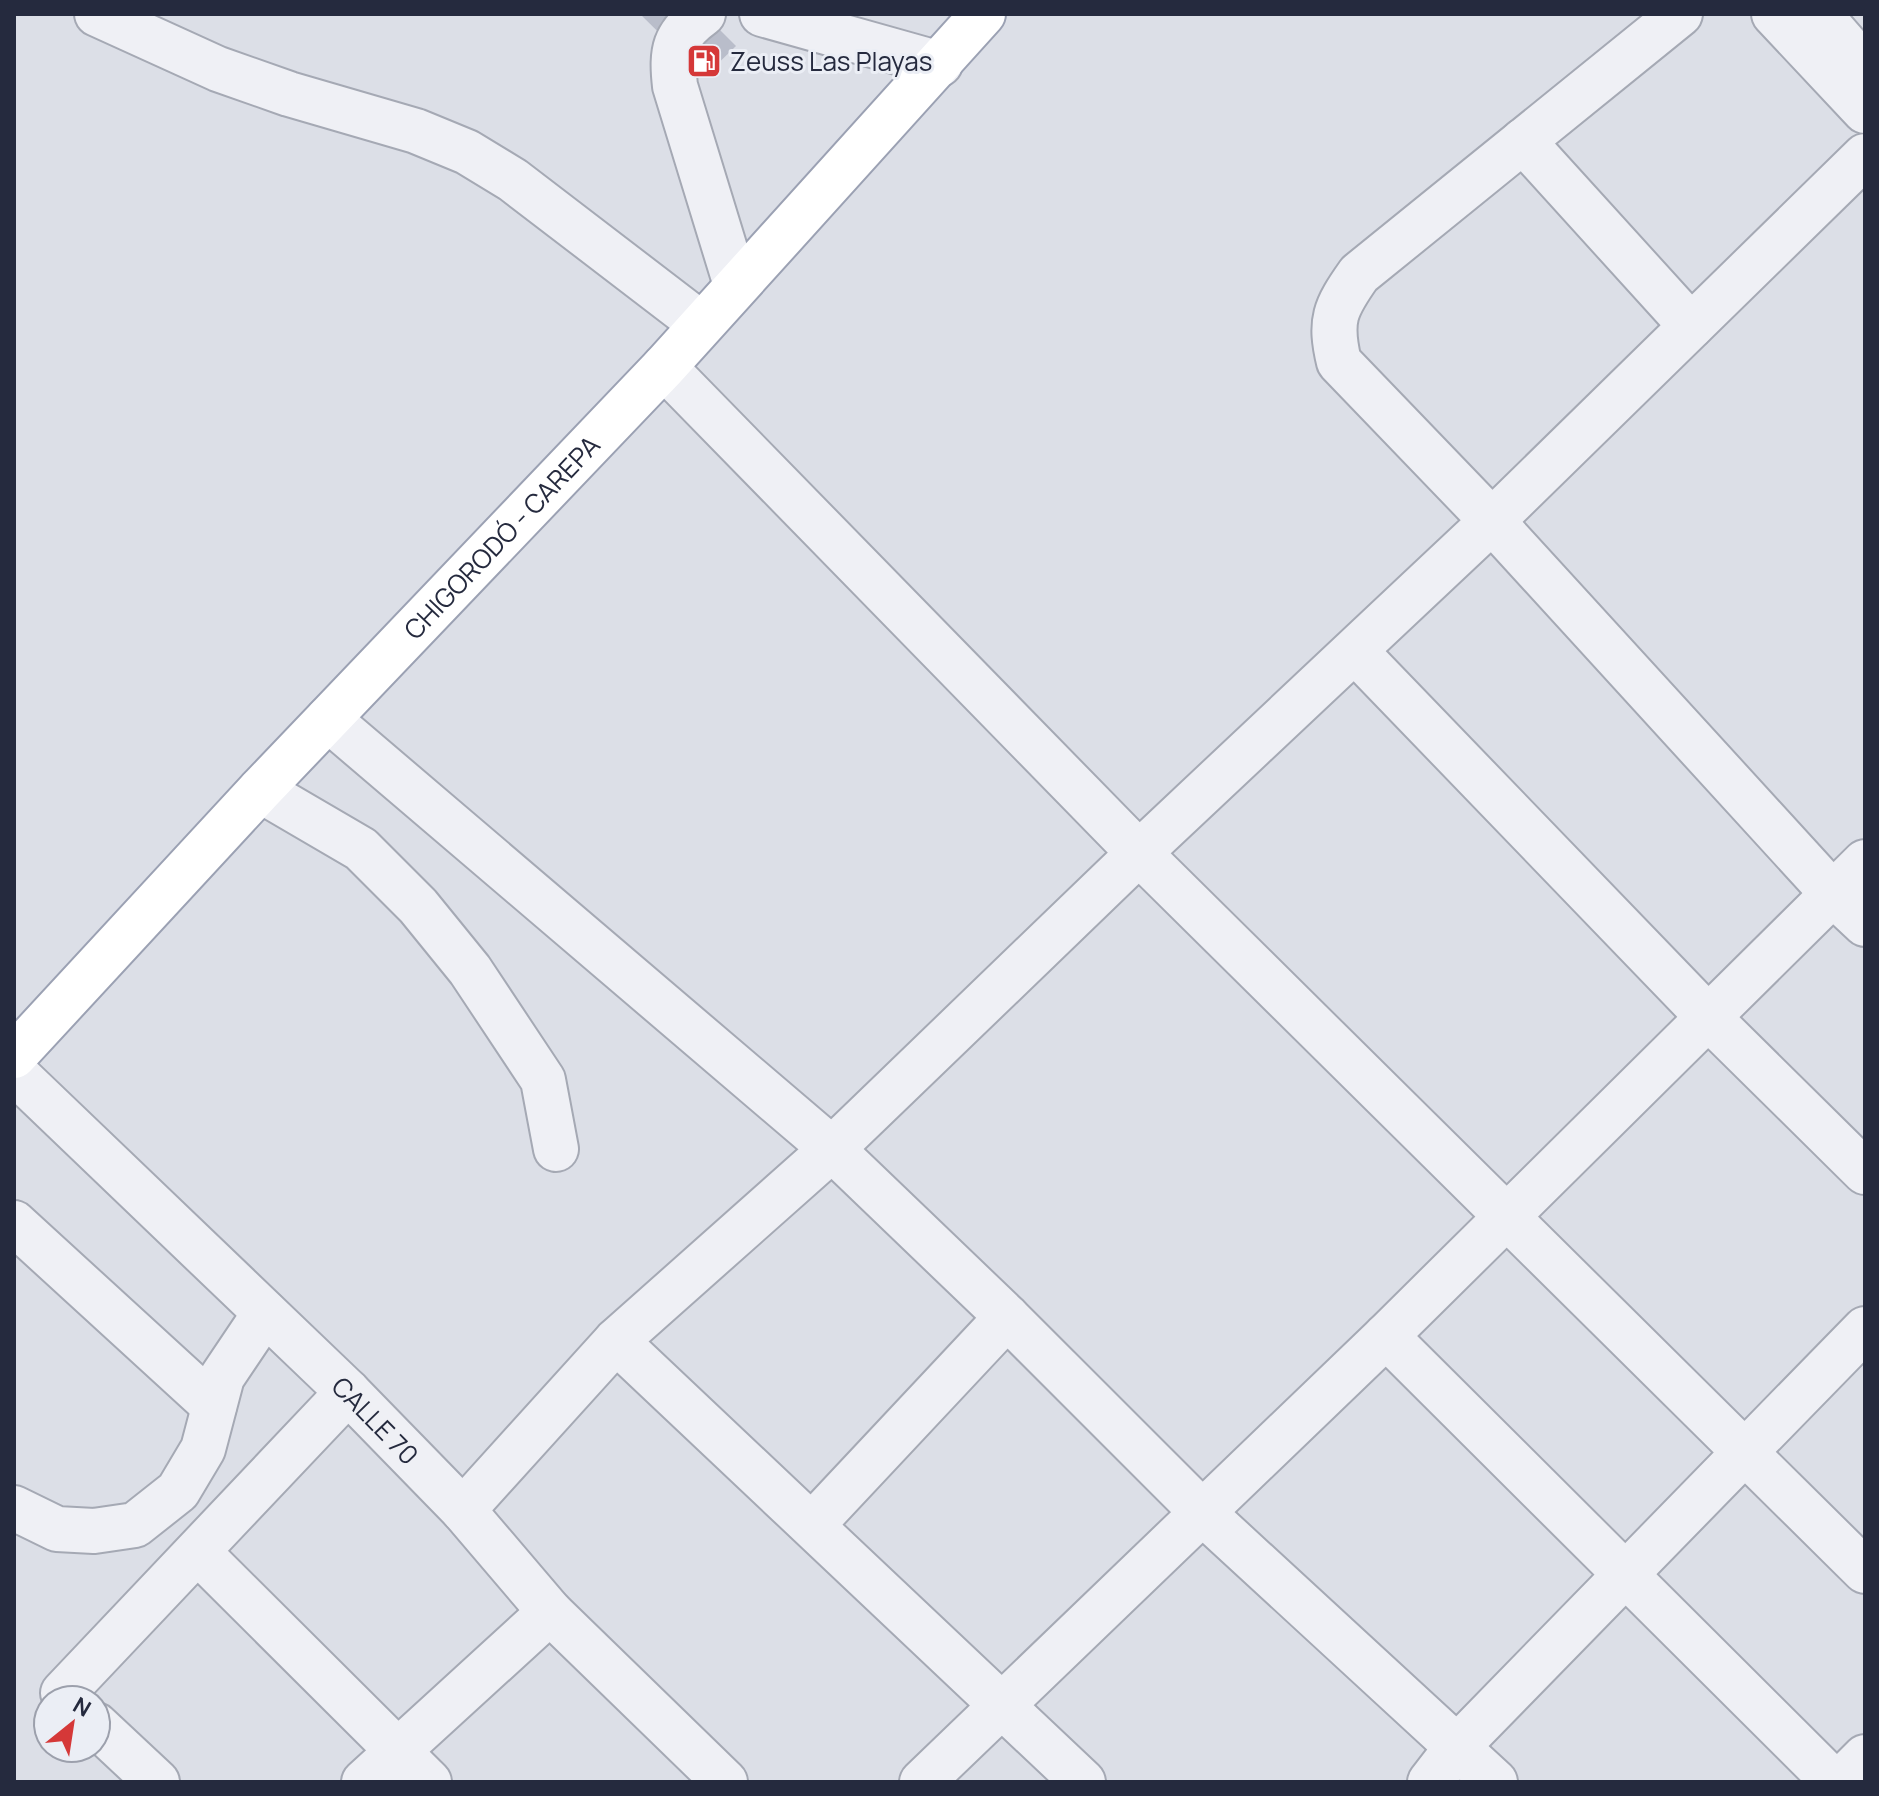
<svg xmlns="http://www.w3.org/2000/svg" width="1879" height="1796" font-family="Manrope,sans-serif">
<rect width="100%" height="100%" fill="#dcdfe7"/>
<!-- building -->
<path fill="#b9bdca" d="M640 14H704L736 46 704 77Z"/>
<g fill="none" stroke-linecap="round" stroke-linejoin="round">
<!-- minor casing -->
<g stroke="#a5a9b4" stroke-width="48">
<g id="minor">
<path d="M97 14 218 69 289 94 416 131 467 152 513 180 701 324"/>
<path d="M703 14C674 35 671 50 675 86L736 285"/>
<path d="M762 14 940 64"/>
<path d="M1680 14 1359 274C1335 308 1329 320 1339 362L1492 521 1833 894 1865 924"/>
<path d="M1774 14 1865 111"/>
<path d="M1819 14 1865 67"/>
<path d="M1523 141 1691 326"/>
<path d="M664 367 1139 853 1865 1571"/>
<path d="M1355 651 1709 1018 1865 1172"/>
<path d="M328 719 832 1149 1007 1317 1203 1513 1495 1782"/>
<path d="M260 790 361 849 418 906 470 970 543 1080 556 1149"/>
<path id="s1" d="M14 1072 348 1392 463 1510 550 1612 725 1782"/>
<path d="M14 1223 214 1406"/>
<path d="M1386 1336 1834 1782"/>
<path d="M616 1341 1083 1782"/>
<path d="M14 1508 57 1529 94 1531 135 1525 178 1491 203 1449 222 1377 265 1313"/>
<path d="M463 1510 616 1341 832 1149 1139 853 1492 521 1865 156"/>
<path d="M812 1525 1007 1317"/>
<path d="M198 1552 429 1782"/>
<path d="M70 1700 63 1693 348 1392"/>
<path d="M96 1725 157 1782"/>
<path d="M364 1782 550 1612"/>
<path d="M922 1782 1386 1336 1865 862"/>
<path d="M1430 1782 1457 1747 1865 1329"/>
<path d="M1840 1782 1865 1757"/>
</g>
</g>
<!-- major casing -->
<g stroke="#9ba1b3" stroke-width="48">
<g id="major">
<path id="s2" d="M14 1056 260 790 664 367 983 14"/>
</g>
</g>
<!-- minor -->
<use href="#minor" stroke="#eff0f5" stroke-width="44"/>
<!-- major -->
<use href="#major" stroke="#fff" stroke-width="44"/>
</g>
<!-- icons -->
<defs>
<g id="fuel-square" transform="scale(1.8)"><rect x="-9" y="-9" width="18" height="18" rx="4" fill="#d53838" stroke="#ebeef5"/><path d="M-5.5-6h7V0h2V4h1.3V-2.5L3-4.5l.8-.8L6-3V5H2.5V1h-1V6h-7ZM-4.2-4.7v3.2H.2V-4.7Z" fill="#fff"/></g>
</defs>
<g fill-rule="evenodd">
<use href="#fuel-square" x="704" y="61"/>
</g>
<g text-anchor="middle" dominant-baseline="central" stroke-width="6" stroke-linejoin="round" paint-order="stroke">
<!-- poi labels -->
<g font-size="26" fill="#252a3e" stroke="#ebeef5" text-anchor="start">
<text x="730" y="61">Zeuss Las Playas</text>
</g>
<!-- street labels -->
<g font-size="26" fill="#252a3e" stroke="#ebeef5">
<text stroke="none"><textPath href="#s2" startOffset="712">CHIGORODÓ - CAREPA</textPath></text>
<text stroke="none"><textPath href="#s1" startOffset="502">CALLE 70</textPath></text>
</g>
</g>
<!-- border -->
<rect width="1879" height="1796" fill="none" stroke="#252a3e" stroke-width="32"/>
<!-- north arrow -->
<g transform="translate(72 1724) rotate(30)"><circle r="38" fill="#ebeef5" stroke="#9ca0ac" stroke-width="2"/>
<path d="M0-6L14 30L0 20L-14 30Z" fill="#d53838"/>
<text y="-12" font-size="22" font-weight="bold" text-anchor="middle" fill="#252a3e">N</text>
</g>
</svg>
